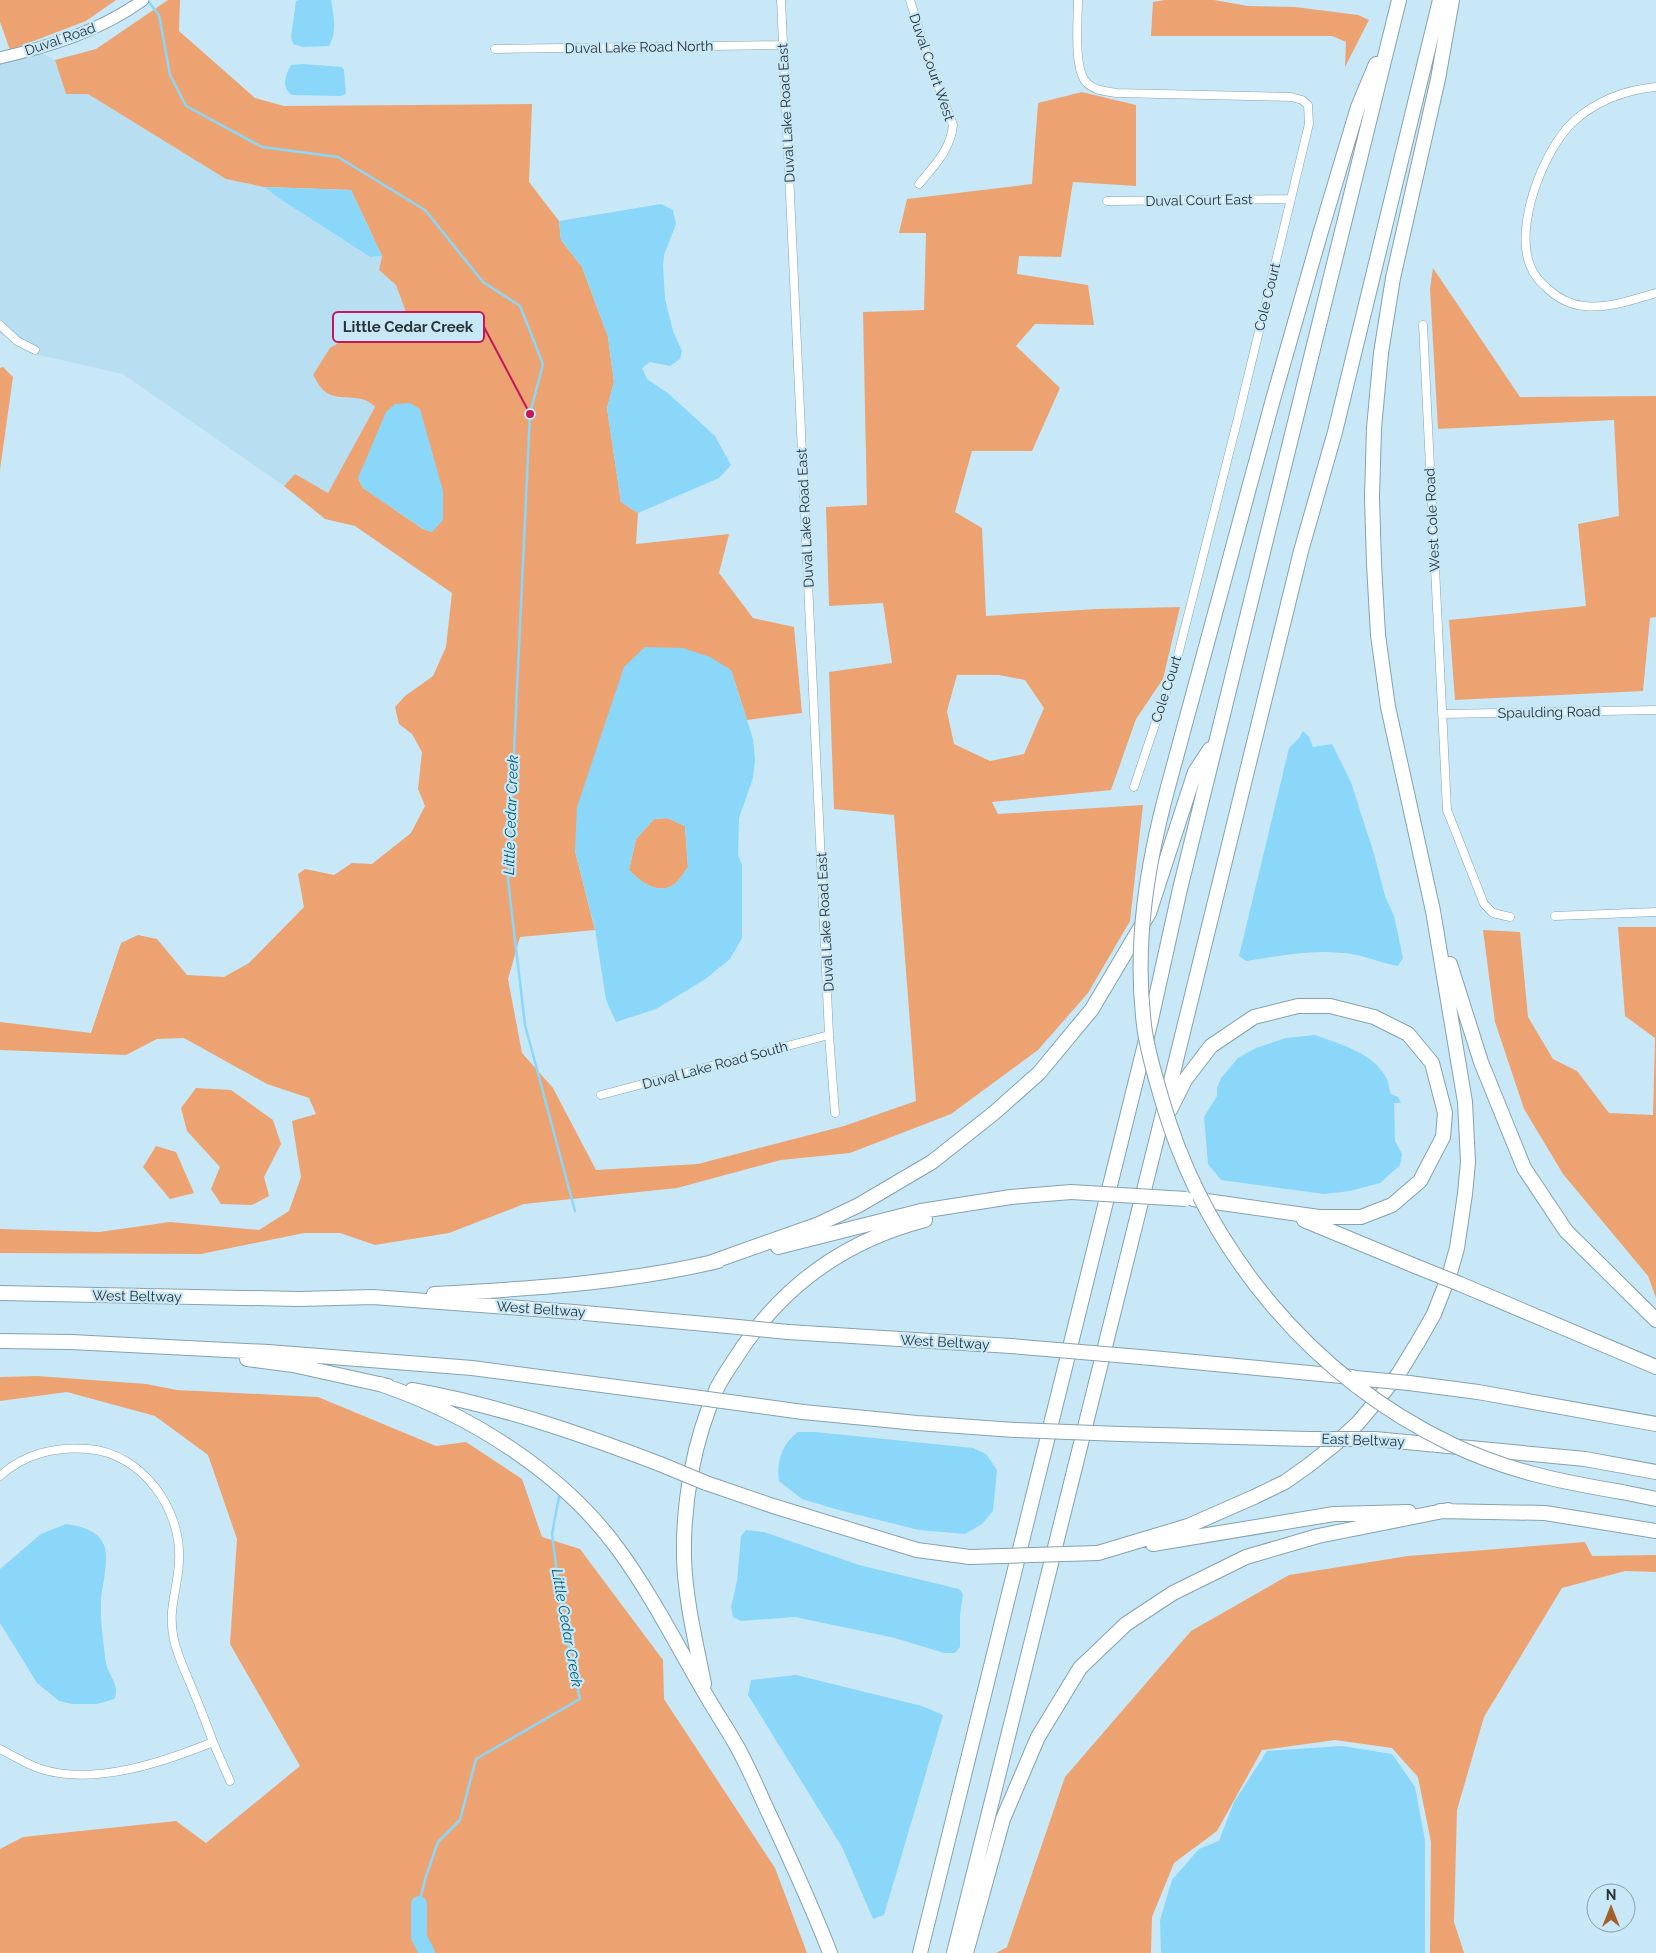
<svg xmlns="http://www.w3.org/2000/svg" width="1656" height="1953" font-family="Raleway,sans-serif">
<rect width="100%" height="100%" fill="#c9e8f7"/>
<!-- built -->
<path fill="#b7def1" d="M41 53 55 60 66 94H88L226 179 264 187 280 199 369 257 382 256 379 270 396 285 410 323 402 335 383 340H344L338 398 357 397 371 403 375 407 328 493 295 475 284 486 123 374 30 353 0 333V64Z"/>
<!-- green -->
<path fill="#eca371" fill-rule="evenodd" d="M0 0H116L86 21 10 50 0 22Z
M168 0H180L179 31 255 98 284 106 532 104 529 182 559 221 561 240 582 267 608 337 614 382 607 408 621 502 638 513 636 544 729 534 719 573 753 618 794 627 802 713 747 720 731 670 575 851 595 930 520 937 508 979 522 1053 553 1088 596 1170 698 1164 844 1126 916 1101 894 815 834 809 829 672 892 663 883 603 829 606 826 507 867 505 863 312 924 310 926 233H899L907 199 1032 184 1038 103 1082 92 1136 105V186L1073 182 1061 257 1019 256 1017 274 1088 285 1094 325 1035 324 1016 346 1060 388 1032 451H972L955 512 982 528 986 616 1097 609 1180 607 1163 679 1136 719 1111 790 992 802 998 814 1143 805 1130 921 1088 993 1038 1050 951 1114 850 1153 781 1160 677 1188 524 1204 449 1233 375 1245 340 1233H304L201 1254 0 1253V1229L99 1232 170 1222 259 1230 289 1211 301 1177 292 1121 316 1114 309 1098 267 1084 184 1038 157 1039 126 1055 0 1050V1022L91 1033 121 943 138 935 157 939 187 975 224 977 249 963 304 907 298 874 305 869 334 875 352 863 372 864 411 833 425 806 418 789 422 752 412 734 399 724 395 707 405 696 433 676 446 647 452 593 355 526 325 519 284 486 295 474 328 493 375 407C362 392 342 402 327 393 321 390 317 381 313 375L330 348 344 340H383L402 335 410 323 396 285 379 270 382 256 351 190 264 187 226 179 88 94H66L55 60 96 49ZM358 478 432 532 423 529 363 488ZM957 675H999L1025 680 1044 708 1024 754 990 761 954 744 947 711Z
M1165 0H1214L1248 6 1295 7 1358 15 1369 20 1345 67 1346 42 1332 36H1151L1153 2Z
M1433 268 1520 397 1656 396V617L1650 618 1643 691 1455 700 1449 620 1586 606 1578 524 1619 516 1614 420 1438 429 1430 289Z
M3 367 13 377 0 470V368Z
M667 818 685 826 688 867C684 872 678 883 672 886 655 894 640 881 629 870L636 839 654 819Z
M1618 927H1656V1298L1648 1276 1563 1174 1524 1109 1495 1022 1483 930 1520 932 1528 1017 1553 1059 1577 1071 1609 1113 1653 1115 1655 1038 1625 1016Z
M196 1088 231 1090 273 1120 281 1144 264 1177 269 1196 252 1205 221 1204 211 1189 220 1167 187 1131 181 1108Z
M156 1146 176 1152 194 1193 170 1199 143 1167Z
M38 1376 146 1384 177 1390 318 1397 436 1446 466 1442 522 1479 542 1537 580 1549 663 1660 664 1699 775 1868 807 1953H0V1849L23 1837 176 1821 206 1843 300 1766 230 1644 237 1539 208 1455 155 1416 67 1392 0 1401V1377Z
M1585 1542 1592 1556 1656 1555V1572L1625 1571 1562 1588 1484 1717 1457 1810 1454 1922 1464 1953H1430L1431 1842 1418 1777 1392 1748 1335 1740 1262 1750 1217 1831 1174 1863 1152 1917 1151 1953H996L1007 1947 1065 1777 1191 1631 1289 1575 1408 1556Z"/>
<!-- water -->
<path fill="#8ad7fa" fill-rule="evenodd" d="M299 0H331C334 15 337 33 329 46L303 47 293 44 291 37 296 1Z
M303 64 342 67 344 70 346 94 340 96 292 95C281 87 285 76 291 65Z
M264 187 351 190 382 256 370 257 280 199Z
M661 204 673 210 676 224 664 255 663 266 665 299 673 331 682 351 680 359 670 366 650 362 642 368 647 379 669 394 715 436 731 465 719 478 638 513 621 502 607 408 614 382 608 337 582 267 561 240 559 221Z
M410 403 420 409 443 491V520L432 532 423 529 363 488 358 478 386 412 395 404Z
M645 647 683 648 710 657 731 670 753 739 755 760 753 778 739 818 738 855 742 865V938L730 959 704 980 656 1009 616 1022 606 1000 595 929 575 851 577 807 624 667ZM667 818 685 826 688 867C684 872 678 883 672 886 655 894 640 881 629 870L636 839 654 819Z
M1303 731 1309 737 1313 747 1332 744 1351 782 1374 854 1385 896 1394 916 1403 958 1398 966C1384 964 1371 958 1357 955 1317 948 1285 955 1246 961L1239 956 1289 748 1299 738Z
M1315 1035C1340 1044 1374 1053 1387 1079 1389 1084 1389 1090 1391 1094L1398 1097 1401 1103H1394L1395 1141 1402 1154 1400 1165 1380 1183 1350 1191 1324 1194 1221 1180 1208 1164 1204 1117 1217 1096V1088L1221 1078 1238 1058 1256 1048 1286 1038Z
M798 1432H815L973 1448 986 1454 997 1470 993 1511 982 1524 965 1534 919 1530 835 1509 802 1499 779 1481C776 1463 782 1443 798 1432Z
M66 1524C81 1526 101 1531 105 1548 108 1562 103 1584 101 1598 100 1618 103 1643 106 1663 108 1675 121 1686 114 1699L97 1704H72L59 1701 37 1683 0 1623V1569L41 1534Z
M746 1530 764 1532 859 1565 959 1589 963 1594 960 1615V1647L955 1653H944L895 1638 795 1617 741 1621 733 1617 731 1607 737 1581 741 1536Z
M796 1675 922 1706 943 1715 884 1915 873 1919 842 1847 748 1695 751 1680Z
M1342 1746 1392 1754 1415 1787 1425 1840V1953H1161L1160 1920 1172 1880 1199 1849 1219 1841 1234 1802 1267 1751Z"/>
<g fill="none" stroke-linecap="round" stroke-linejoin="round">
<!-- stream -->
<path stroke="#8ad7fa" stroke-width="2.5" d="M147 0 159 15 170 75 186 106 262 147 338 157 425 210 483 282 520 306 543 364 530 414 508 880 525 1025 575 1211
M419 1904 426 1876 438 1842 460 1820 476 1759 580 1699 564 1626 552 1534 559 1497"/>
<!-- river -->
<path stroke="#8ad7fa" stroke-width="16" d="M419 1904V1937L427 1953"/>
<!-- street casing -->
<g stroke="#84a2b0" stroke-width="9">
<path id="street" d="M781 0 829 1035 835 1113
M910 0 929 62 953 125C951 149 934 166 919 184
M1078 0C1078 19 1073 70 1087 83 1095 91 1106 91 1116 93L1291 97 1302 100 1308 105 1309 124 1239 414 1177 659 1134 787
M495 49 783 45
M1656 87C1625 90 1597 100 1573 122 1544 149 1514 226 1530 265 1534 276 1540 282 1548 289 1559 299 1570 305 1585 306 1609 309 1634 299 1656 293
M1107 201 1291 199
M0 325 17 341 35 350
M1423 325 1447 810 1484 904 1493 913 1510 917
M1442 714 1656 710
M1555 916 1656 912
M601 1095 829 1035
M0 1476C24 1454 56 1446 88 1449 142 1453 182 1509 179 1561 178 1590 167 1609 174 1640 178 1658 187 1675 194 1693 201 1709 207 1726 213 1742 164 1762 94 1786 41 1769 26 1764 14 1756 0 1749
M213 1742 230 1781"/>
</g>
<!-- secondary casing -->
<g stroke="#84a2b0" stroke-width="13">
<path id="secondary" d="M0 58C51 46 100 31 143 0"/>
</g>
<!-- highway casing -->
<g stroke="#84a2b0" stroke-width="16">
<path id="highway" d="M1168 787 1272 403 1321 231 1358 107 1376 64
M1450 964 1481 1062 1524 1168 1566 1231 1656 1320
M1170 1110 1185 1080 1211 1046 1254 1017 1298 1006H1330L1374 1017 1408 1034 1432 1063 1445 1113 1443 1137 1420 1181 1392 1205 1361 1217H1319L1193 1199
M1304 1220 1415 1266
M778 1247 921 1211 1011 1197 1071 1192
M709 1263 819 1224 859 1205 932 1162 994 1113 1039 1073 1092 1009 1149 913 1195 772 1210 749
M1460 1284 1656 1367
M0 1293 299 1299 373 1297 574 1312 738 1327
M434 1294C529 1289 625 1283 718 1261
M788 1332 1011 1346
M0 1341 71 1342 268 1352 472 1368 693 1397
M1152 1358 1352 1377
M247 1359 293 1365 388 1386
M1409 1383 1478 1392 1656 1424
M380 1384C469 1414 562 1472 618 1549 652 1595 677 1646 706 1695 715 1711 726 1727 735 1743 749 1767 759 1793 771 1818 792 1863 812 1906 830 1953
M412 1390C497 1405 579 1433 660 1464
M803 1412 917 1423 1014 1430
M1121 1434 1309 1439
M1375 1439 1585 1459 1656 1472
M706 1483 773 1506 917 1550 970 1557
M1622 1492 1656 1499
M1440 1511 1545 1513 1656 1531
M1153 1544 1334 1514 1409 1512
M1098 1553 1188 1526 1254 1497 1285 1482 1309 1465 1334 1445 1358 1423 1384 1392 1399 1373 1418 1342 1434 1314 1450 1273 1457 1248 1465 1194 1468 1162 1465 1102 1433 911 1388 707 1378 635 1374 564 1372 497 1374 428 1381 353 1393 278 1438 79 1452 0
M704 1684C696 1643 685 1599 684 1557 683 1500 694 1440 717 1388 722 1378 729 1368 735 1359 780 1287 844 1241 925 1220
M920 1953 1151 1020 1180 889 1399 0
M954 1953 1157 1138 1301 551 1335 432 1440 0
M966 1953 1003 1819 1038 1737 1080 1668 1126 1624 1173 1593 1246 1557 1318 1536 1448 1510"/>
</g>
<!-- street -->
<use href="#street" stroke="#fff" stroke-width="8"/>
<!-- secondary -->
<use href="#secondary" stroke="#fff" stroke-width="11"/>
<!-- highway -->
<use href="#highway" stroke="#fff" stroke-width="14"/>
<!-- highway-bridge casing -->
<g stroke="#84a2b0" stroke-width="16" stroke-linecap="butt">
<path id="highway-bridge" d="M1168 787C1147 865 1134 943 1144 1025 1147 1051 1155 1075 1162 1100 1205 1249 1310 1376 1451 1444 1507 1471 1562 1482 1622 1492
M1071 1192 1186 1199
M1415 1266 1460 1284
M738 1327 788 1332
M1011 1346 1152 1358
M1355 1378 1409 1383
M693 1397 803 1412
M1014 1430 1121 1434
M1309 1439H1375
M660 1464 706 1483
M970 1557 1098 1553"/>
</g>
<!-- highway-bridge -->
<use href="#highway-bridge" stroke="#fff" stroke-width="14"/>
</g>
<g text-anchor="middle" dominant-baseline="central" stroke-width="4.5" stroke-linejoin="round" paint-order="stroke">
<!-- street labels -->
<g font-size="14" fill="#273439" stroke="#c9e8f7">
<text transform="translate(60 39) rotate(-19)">Duval Road</text>
<text transform="translate(639 47) rotate(-1)">Duval Lake Road North</text>
<text transform="translate(932 67) rotate(71)">Duval Court West</text>
<text transform="translate(786 113) rotate(-93)">Duval Lake Road East</text>
<text transform="translate(1199 200) rotate(-1)">Duval Court East</text>
<text transform="translate(1267 297) rotate(-76)">Cole Court</text>
<text transform="translate(805 518) rotate(-93)">Duval Lake Road East</text>
<text transform="translate(1432 520) rotate(-93)">West Cole Road</text>
<text transform="translate(1166 689) rotate(-72)">Cole Court</text>
<text transform="translate(1549 712) rotate(-1)">Spaulding Road</text>
<text transform="translate(825 922) rotate(-93)">Duval Lake Road East</text>
<text transform="translate(715 1065) rotate(-15)">Duval Lake Road South</text>
<text transform="translate(137 1296) rotate(1)">West Beltway</text>
<text transform="translate(541 1309) rotate(4)">West Beltway</text>
<text transform="translate(945 1342) rotate(3)">West Beltway</text>
<text transform="translate(1363 1440) rotate(2)">East Beltway</text>
</g>
<!-- water labels -->
<g font-size="15" font-style="italic" fill="#005977" stroke="#c9e8f7">
<text transform="translate(511 815) rotate(-88)">Little Cedar Creek</text>
<text transform="translate(567 1628) rotate(80)">Little Cedar Creek</text>
</g>
</g>
<!-- callouts -->
<path fill="none" stroke="#c2185b" stroke-width="2" d="M530 414L484 327"/>
<circle fill="#c2185b" stroke="#c9e8f7" stroke-width="2" cx="530" cy="414" r="5"/>
<rect fill="#c9e8f7" stroke="#c2185b" stroke-width="2" x="333" y="312" width="151" height="30" rx="5"/>
<g font-size="15" text-anchor="middle" font-weight="bold" fill="#273439">
<text x="408" y="332">Little Cedar Creek</text>
</g>
<!-- north arrow -->
<g transform="translate(1611 1908)"><circle r="24" fill="#c9e8f7" stroke="#88a0ab"/>
<path d="M0-4L9 19L0 12L-9 19Z" fill="#a2602d"/>
<text y="-8" font-size="14" font-weight="bold" text-anchor="middle" fill="#273439">N</text>
</g>
</svg>
